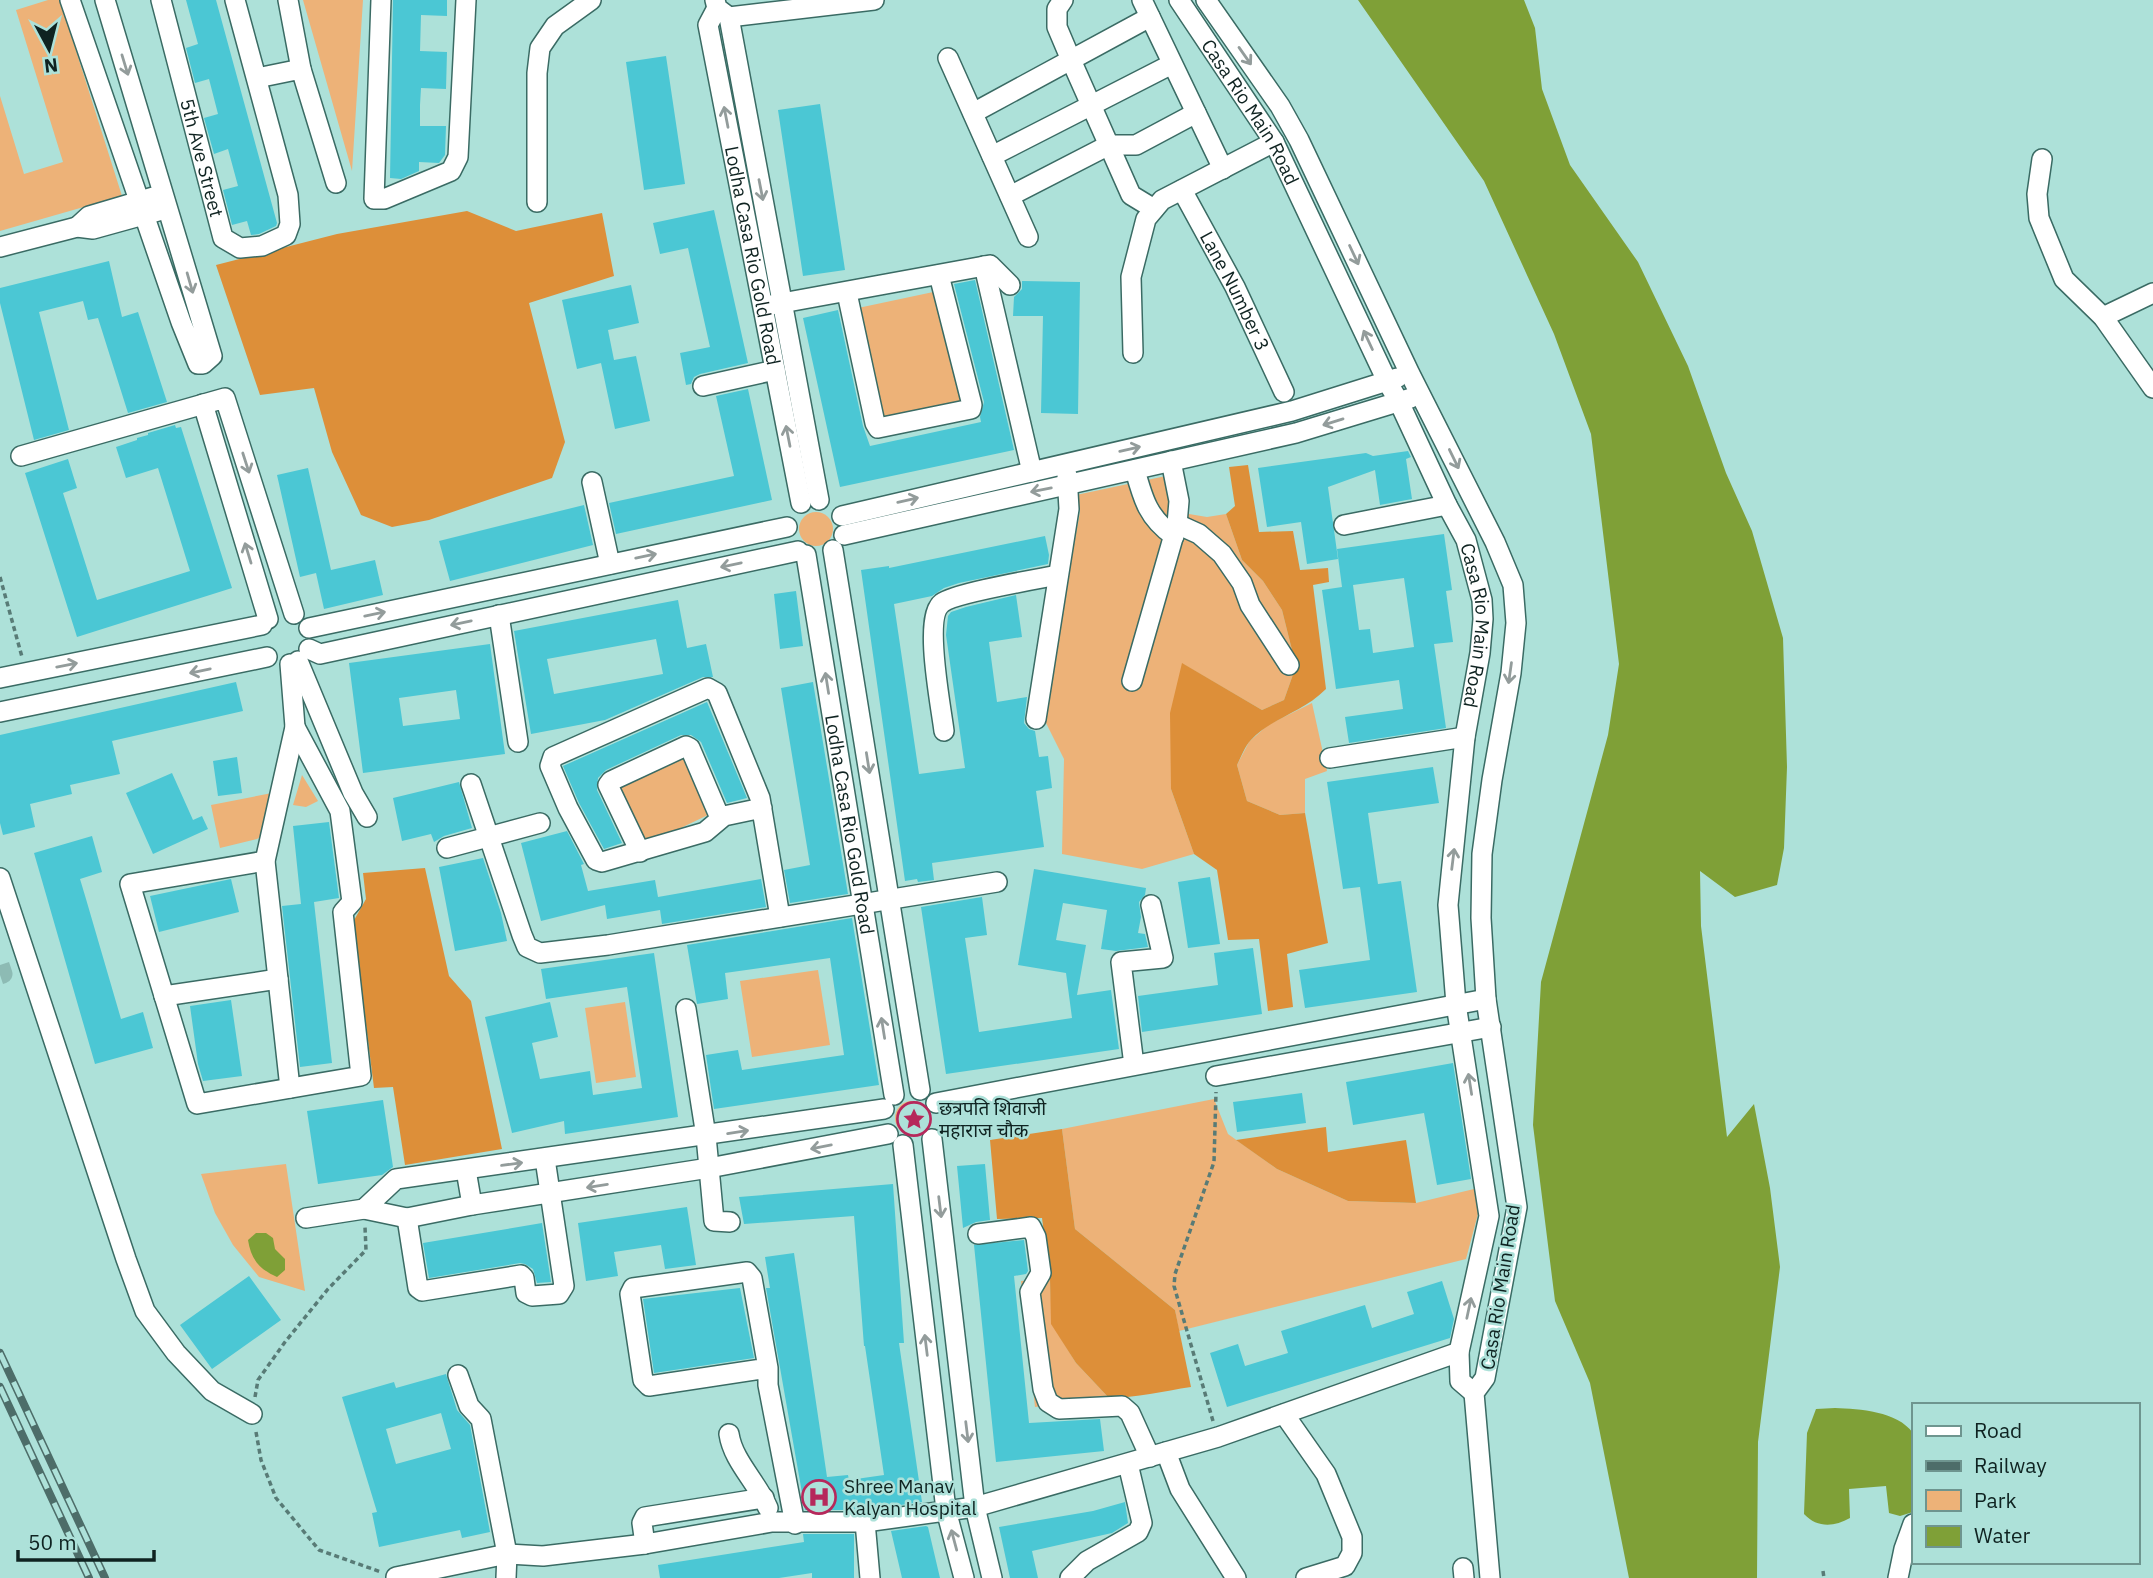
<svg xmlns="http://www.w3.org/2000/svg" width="2153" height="1578" font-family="'IBM Plex Sans','Noto Sans Devanagari',sans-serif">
<rect width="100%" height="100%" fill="#ade1d9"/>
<!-- green -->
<path fill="#edb278" d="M48 0H60L122 196 0 231V96L24 174 63 162 16 10Z
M303 0H363L352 171Z
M938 291 963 410 882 426 858 308Z
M1180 473 1189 514 1207 517 1226 514 1242 560 1263 581 1282 610 1296 666 1284 700 1262 710 1183 664 1171 789 1194 854 1142 869 1062 854 1064 759 1042 715 1080 512 1076 495Z
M799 529a17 17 0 1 1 34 0a17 17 0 1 1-34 0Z
M1312 703 1327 771 1305 779V813L1280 815 1247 801 1237 765 1249 742 1268 725Z
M684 751 708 815 643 846 612 784Z
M302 775 318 801 306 807 293 805Z
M277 792 267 832 257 839 220 848 211 805Z
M818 970 830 1045 752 1057 740 981Z
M625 1002 636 1077 596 1083 585 1008Z
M1214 1099 1228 1134 1277 1169 1348 1201 1416 1203 1474 1189 1479 1210 1466 1259 1179 1331 1175 1310 1075 1229 1062 1129Z
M895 1118a17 17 0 1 1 34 0a17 17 0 1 1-34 0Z
M286 1164 305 1291 259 1277 233 1245 215 1213 201 1174Z
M1050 1279 1052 1324 1076 1363 1109 1398 1035 1407 1021 1281Z"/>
<!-- forest -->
<path fill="#dd8f39" d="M467 211 516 231 602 213 614 276 529 303 565 442 552 478 429 520 392 527 361 515 332 452 314 388 260 395 216 265 337 234Z
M1248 465 1259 532 1293 531 1300 570 1328 568 1329 582 1313 585 1326 689C1302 713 1273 717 1251 740 1245 746 1241 757 1237 765L1247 801 1280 815 1305 813 1328 943 1287 954 1293 1007 1268 1011 1259 939 1228 940 1217 870 1194 854 1171 789 1170 713 1182 663 1262 710 1284 700 1296 666 1282 610 1263 581 1242 560 1226 514 1235 506 1229 467Z
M425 868 449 976 471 1001 502 1149 405 1165 393 1087 374 1088 353 922 366 899 363 873Z
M1326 1127 1328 1152 1406 1140 1416 1203 1348 1201 1277 1169 1236 1140Z
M1062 1129 1075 1229 1175 1310 1191 1387C1164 1391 1136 1398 1109 1398L1076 1363 1051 1324 1050 1279 1042 1218 997 1219 990 1140Z"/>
<!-- water -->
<path fill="#7fa037" d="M1358 0H1524L1535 28 1542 89 1570 165 1638 262 1688 366 1726 473 1752 531 1783 638 1787 767 1784 848 1777 885 1735 897 1700 871 1701 926 1727 1137 1754 1104 1770 1188 1780 1267 1758 1442 1757 1578H1629L1590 1383 1555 1301 1533 1125 1541 982 1608 735 1619 664 1591 434 1554 334 1484 181Z
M256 1233H266L273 1238 275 1249 285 1259V1270L277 1277C259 1269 251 1259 248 1240Z
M1835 1408C1860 1409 1897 1411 1913 1433V1512L1900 1516 1889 1513 1886 1486 1849 1489 1850 1518C1834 1527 1817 1528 1804 1514L1807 1433 1816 1409Z"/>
<!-- building -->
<path fill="#4bc7d4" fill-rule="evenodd" d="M186 0H216L277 223 276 226 259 234 251 235 247 221 232 225 223 190 238 186 228 149 214 154 204 118 218 114 209 79 195 83 186 48 198 44Z
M393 0H447V16L421 15 420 51 447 52 446 89 421 88 420 105V126H446L445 155 439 163 419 162V171L401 179 390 178Z
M666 56 685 184 644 190 626 62Z
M820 104 845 270 803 276 778 110Z
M714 210 748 363 700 374 694 377 691 384 686 385 680 353 710 347 688 248 660 254 653 223Z
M109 261 122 317 138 312 167 402 128 413 98 318 88 320 83 301 39 312 69 430 34 440 0 303V288Z
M975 280 1014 450 840 487 803 318 838 310 863 426 870 446 981 422 980 417 984 402 954 284Z
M1022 281 1080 282 1078 414 1041 413 1043 316H1013L1014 297 1022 289Z
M631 285 639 323 608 330 614 360 636 356 650 421 615 429 601 363 577 369 562 300Z
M748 389 772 500 616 534 609 503 734 476 716 396Z
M175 425 176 428 181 427 232 588 77 637 25 473 68 459 77 488 63 493 97 600 190 571 158 468 126 478 116 447 137 440V438L148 435V433Z
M1408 451 1411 457 1406 459 1412 499 1380 505 1375 470 1328 487 1338 559 1307 564 1301 522 1267 527 1258 468 1366 453 1373 456Z
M308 468 331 570 375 560 383 595 324 609 316 573 300 577 277 475Z
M584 505 593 545 450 581 439 541Z
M1444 534 1452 590 1446 591 1453 642 1434 644 1446 728 1349 743 1345 717 1403 709 1399 680 1336 689 1322 590 1342 587 1337 549ZM1404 578 1414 647 1373 653 1370 629 1359 630 1353 585Z
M1045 536 1049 555 1048 564 959 583 944 588 932 596 894 604 919 774 965 768 946 635 948 616 951 612 966 607 1016 595 1022 637 989 642 997 702 1027 697 1024 723 1029 729 1035 731 1039 757 1048 756 1052 788 1036 791 1044 847 932 863 934 880 918 882 917 879 905 881 861 570 889 566V568Z
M796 591 803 646 780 649 774 594Z
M678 600 687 648 706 644 713 677H703L605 720 531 734 514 631ZM656 639 663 674 554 694 547 659Z
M490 644 505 754 363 773 349 663ZM456 690 460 719 403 726 399 698Z
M236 682 243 711 112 741 120 774 70 785 72 794 30 804 35 827 3 835 0 823V735Z
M813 682 848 894 790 903 784 870 810 865 781 688Z
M707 702 747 798 727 803 701 742 691 735H681L606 770 598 778 597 790 622 843 604 849 579 803 563 766Z
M237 757 242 793 218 796 213 761Z
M1433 767 1439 803 1368 813 1378 884 1401 881 1417 992 1305 1008 1299 970 1370 960 1360 887 1343 889 1327 782Z
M172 773 193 820 202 816 208 829 153 854 126 793Z
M459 782 472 828 444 836 434 842 431 834 402 841 393 798Z
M329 822 339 898 314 902 332 1063 300 1067 282 906 301 904 293 826Z
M567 831 584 864 581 865 588 891 655 880 658 897 761 879 766 907 662 924 660 910 607 919 605 905 541 921 521 843Z
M92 836 102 872 80 879 86 899 121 1019 143 1012 153 1048 95 1064 34 853Z
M483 858 501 913 507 941 455 951 439 867Z
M1034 869 1146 888 1145 895 1139 902 1141 917 1138 933 1145 934 1148 947 1116 951 1101 949 1107 910 1063 903 1056 940 1086 945 1077 995 1111 990 1119 1049 946 1074 921 907 982 897 987 935 965 938 979 1032 1072 1018 1066 973 1018 965Z
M1210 877 1220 944 1188 948 1178 882Z
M231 879 239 912 159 932 150 896Z
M852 918 879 1085 714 1109 706 1055 738 1050 742 1070 844 1055 830 958 725 973 728 999 697 1004 687 945Z
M1253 948 1262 1014 1142 1032 1138 996 1218 985 1214 953Z
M654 953 678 1117 565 1134 564 1121 512 1133 485 1017 550 1002 558 1037 532 1043 540 1079 590 1071 593 1095 642 1088 627 987 546 999 541 969Z
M231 1000 242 1076 203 1081 198 1064 190 1006Z
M1453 1063 1471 1179 1437 1185 1424 1113 1353 1125 1346 1082Z
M1302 1093 1306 1123 1237 1132 1233 1102Z
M383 1100 393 1167 382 1175 318 1184 307 1111Z
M985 1164 990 1220 976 1222 963 1228 957 1166Z
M893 1184 904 1343H899L922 1502 864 1510H805L766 1288H770L765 1257 794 1253 827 1477 848 1475 849 1480 884 1475 865 1346H864L854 1216 744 1224 739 1197Z
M687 1207 696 1265 665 1269 661 1245 614 1252 618 1276 586 1281 578 1223Z
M542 1223 551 1282 537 1283 533 1269 525 1264 520 1263 429 1278 423 1243Z
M1024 1240 1028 1271 1026 1274 1014 1276 1029 1423 1100 1419 1104 1451 996 1462 974 1245Z
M249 1276 281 1320 212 1369 180 1325Z
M1442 1281 1454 1319 1450 1338 1227 1407 1210 1353 1238 1344 1245 1366 1288 1353 1281 1331 1365 1305 1372 1328 1414 1314 1407 1292Z
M740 1288 754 1358 654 1373 643 1299Z
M446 1374 457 1410 470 1425 490 1532 462 1538 460 1530 379 1547 372 1513 377 1512 342 1397 394 1382 396 1388ZM441 1413 451 1449 396 1464 386 1429Z
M1125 1502 1128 1523 1112 1533 1032 1551 1038 1578H1010L999 1527 1093 1511Z
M926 1526 928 1527 940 1578H902L891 1531Z
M803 1534H854V1578H812V1573L779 1578H660L658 1565 804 1542Z"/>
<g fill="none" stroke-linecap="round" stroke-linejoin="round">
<!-- minor-tunnel -->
<path stroke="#8dbbb4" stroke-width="19" stroke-dasharray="19 10" stroke-linecap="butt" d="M0 965 3 974 0 975"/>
<!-- minor casing -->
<g stroke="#3a6b64" stroke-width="22">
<g id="minor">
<path d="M70 0 181 322 198 364H203L212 356 105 0"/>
<path id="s1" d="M161 0 223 238 240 248 262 246 286 235 290 224 288 195 235 0"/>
<path d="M288 0 301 69"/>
<path d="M381 0 374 199H384L451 171 458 157 466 0"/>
<path d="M715 0 717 8 729 17 819 500"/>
<path d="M1063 0 1057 9V27L1071 60 1131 195 1154 209"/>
<path d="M1142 0 1223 169"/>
<path id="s2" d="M1179 0 1274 142 1387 381 1399 402 1447 505 1466 540 1482 600 1483 619 1480 653 1465 737 1448 905 1456 1004 1489 1216 1459 1352 1460 1381 1474 1393"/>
<path d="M1206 0 1280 106 1299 140 1410 374 1495 542 1513 585 1516 623 1511 673 1492 780 1482 854 1481 918 1486 999 1517 1207 1485 1378 1474 1393 1490 1578"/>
<path id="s3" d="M717 8 708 25 801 503"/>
<path d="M729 17 874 0"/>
<path d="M948 58 1028 237"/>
<path d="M257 78 301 69 336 183"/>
<path d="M973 113 1150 17"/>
<path d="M992 156 1172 64"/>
<path d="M2042 159 2037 194 2039 218 2064 279 2103 317 2153 388"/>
<path id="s4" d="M1182 190 1235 287 1284 392"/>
<path d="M1010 196 1109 145H1136L1196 113"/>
<path d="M537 202V73L540 48 555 26 591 0"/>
<path d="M77 227 89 216 153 197"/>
<path d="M0 247 77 227 93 229 158 211"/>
<path d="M984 266 1032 472"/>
<path d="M847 293 875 423 878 428 971 409 972 405 939 275"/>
<path d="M771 305 990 265 1010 285"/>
<path d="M2103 317 2153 293"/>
<path d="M1133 353 1131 277 1146 219 1162 200 1274 142"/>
<path d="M703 386 775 370"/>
<path d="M203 404 268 619"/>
<path d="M21 456 225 398 294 614"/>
<path d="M1135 470C1143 499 1148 518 1174 536"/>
<path d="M592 482 610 564"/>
<path d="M842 516 1292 411 1397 378"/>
<path d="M1177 524 1199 534 1222 554 1242 583 1250 605 1289 665"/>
<path d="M1344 525 1447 505"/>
<path d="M844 535 1296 433 1411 398"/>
<path d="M833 550 920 1090"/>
<path id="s5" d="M806 555 894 1095"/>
<path d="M499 615 518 742"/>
<path d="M309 628 787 527"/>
<path d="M309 649 320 654 798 551"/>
<path d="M298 661 353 793 367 817"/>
<path d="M290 664 295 727 265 861 290 1088"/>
<path d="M0 678 262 625"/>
<path d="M1132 681 1177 524 1179 501 1171 461"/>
<path d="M0 712 267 657"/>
<path d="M1036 719 1069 509 1067 475"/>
<path d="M944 731C941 706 923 617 942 603 954 593 1038 579 1058 575"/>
<path d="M1330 758 1465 737"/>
<path d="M471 784 522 935 527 947 540 953 608 945 997 882"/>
<path d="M762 808 724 816 705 832 602 862 596 860 568 808 550 766 553 757 708 688 717 693 760 798C767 838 773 877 780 917"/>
<path d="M447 848 540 823"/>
<path d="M640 852 608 785 611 781 686 746 690 748 720 818"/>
<path d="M265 861 130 884 197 1104 361 1076 343 912 352 902 340 811 295 727"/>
<path d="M0 878 126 1259 145 1311 176 1353 212 1391 252 1414"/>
<path d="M164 996 278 979"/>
<path d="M686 1009 706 1136 714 1221 730 1222"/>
<path d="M1134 1065 1121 962 1163 958 1151 905"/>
<path d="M1216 1076 1491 1027"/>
<path d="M936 1103 1486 999"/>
<path d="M884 1109 396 1179 364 1209 407 1218 472 1205 709 1168 888 1134"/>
<path d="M932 1139 975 1507 992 1578"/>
<path d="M903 1145 946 1510 964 1578"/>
<path d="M466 1170 472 1205"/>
<path d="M306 1218 364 1209"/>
<path d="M407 1218 418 1288 422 1291 521 1275 524 1278 526 1293 532 1296 559 1294 564 1286 545 1159"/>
<path d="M978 1234 1031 1227 1036 1237 1041 1273 1030 1292 1043 1389 1048 1402 1059 1409 1122 1406 1130 1413 1150 1457"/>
<path d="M768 1368 649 1386 643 1380 630 1294 633 1288 747 1272 752 1278 768 1368V1385L795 1524"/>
<path d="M458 1375 469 1406 481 1419 507 1554 506 1578"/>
<path d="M1284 1414 1326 1474 1352 1537V1553L1345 1566 1306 1578"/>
<path d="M729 1434C733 1461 757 1482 768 1508"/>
<path d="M1166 1452 1180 1489 1236 1578"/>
<path d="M865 1522 870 1578"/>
<path d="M645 1544 642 1523 645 1517 764 1498"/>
<path d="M1463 1568 1464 1578"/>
<path d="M396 1577 507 1554 543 1556 645 1544 772 1522H865L975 1507 1218 1437 1459 1352"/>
<path d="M1070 1578 1087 1561 1138 1532 1142 1523 1128 1464"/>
<path d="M1898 1578 1904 1549 1913 1524"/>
</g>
</g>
<!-- path -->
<path stroke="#587b76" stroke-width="3.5" stroke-dasharray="5 3.5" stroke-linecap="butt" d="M0 577 22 657
M255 1397 258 1380 285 1342 328 1289 366 1250 365 1227
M1213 1421 1174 1286 1175 1274 1214 1162 1216 1092
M256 1432 261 1460 276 1498 319 1550 381 1572
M1823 1571 1824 1578"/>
<!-- minor -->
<use href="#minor" stroke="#fff" stroke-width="19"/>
<!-- rail casing -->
<g stroke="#4d6d69" stroke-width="8">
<path id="rail" d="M0 1353 105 1578
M0 1387 89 1578"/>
</g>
<!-- rail -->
<use href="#rail" stroke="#ade1d9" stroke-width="5" stroke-dasharray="16" stroke-linecap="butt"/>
</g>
<!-- one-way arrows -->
<defs><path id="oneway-shaft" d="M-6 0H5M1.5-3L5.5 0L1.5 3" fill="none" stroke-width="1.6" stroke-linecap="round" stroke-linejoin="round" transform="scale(1.75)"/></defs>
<g stroke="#939c9b">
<use href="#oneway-shaft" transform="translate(1245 56) rotate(55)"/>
<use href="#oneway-shaft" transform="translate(125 65) rotate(73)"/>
<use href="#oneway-shaft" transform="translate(726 117) rotate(-101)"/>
<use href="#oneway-shaft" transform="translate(761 190) rotate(79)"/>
<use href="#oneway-shaft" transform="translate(1354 255) rotate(65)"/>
<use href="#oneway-shaft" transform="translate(190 283) rotate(74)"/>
<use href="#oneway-shaft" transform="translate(1368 340) rotate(-115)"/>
<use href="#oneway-shaft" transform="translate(1333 422) rotate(163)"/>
<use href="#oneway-shaft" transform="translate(788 436) rotate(-101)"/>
<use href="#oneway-shaft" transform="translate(1130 449) rotate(-13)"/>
<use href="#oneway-shaft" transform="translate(1454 459) rotate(64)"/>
<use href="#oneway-shaft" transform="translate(246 463) rotate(72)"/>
<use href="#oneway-shaft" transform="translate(1041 490) rotate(169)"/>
<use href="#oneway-shaft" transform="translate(908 500) rotate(-13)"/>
<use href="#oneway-shaft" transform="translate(248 553) rotate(-107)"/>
<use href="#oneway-shaft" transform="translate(646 556) rotate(-12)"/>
<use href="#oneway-shaft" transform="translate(731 565) rotate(168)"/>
<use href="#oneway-shaft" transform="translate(375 614) rotate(-12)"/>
<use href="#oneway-shaft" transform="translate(461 623) rotate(168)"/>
<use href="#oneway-shaft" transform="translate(67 665) rotate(-11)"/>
<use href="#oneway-shaft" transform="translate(200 671) rotate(168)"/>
<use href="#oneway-shaft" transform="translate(1510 673) rotate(98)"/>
<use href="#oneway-shaft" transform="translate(827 683) rotate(-99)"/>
<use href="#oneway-shaft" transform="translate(868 763) rotate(81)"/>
<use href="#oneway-shaft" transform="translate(1453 859) rotate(-83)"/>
<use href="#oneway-shaft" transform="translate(883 1028) rotate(-99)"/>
<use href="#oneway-shaft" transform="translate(1470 1084) rotate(-99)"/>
<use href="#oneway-shaft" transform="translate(738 1132) rotate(-9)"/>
<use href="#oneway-shaft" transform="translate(821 1147) rotate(169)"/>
<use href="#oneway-shaft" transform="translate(512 1164) rotate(-8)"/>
<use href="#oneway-shaft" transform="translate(597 1186) rotate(171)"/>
<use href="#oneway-shaft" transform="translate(940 1207) rotate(83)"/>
<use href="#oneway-shaft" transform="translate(1469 1308) rotate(-78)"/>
<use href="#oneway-shaft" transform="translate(926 1345) rotate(-97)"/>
<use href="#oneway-shaft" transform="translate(967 1432) rotate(83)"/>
<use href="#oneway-shaft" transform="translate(954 1540) rotate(-105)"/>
</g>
<!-- icons -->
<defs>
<g id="sight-ring" transform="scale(1.75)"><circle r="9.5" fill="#ade1d9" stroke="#b6285b" stroke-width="1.5"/><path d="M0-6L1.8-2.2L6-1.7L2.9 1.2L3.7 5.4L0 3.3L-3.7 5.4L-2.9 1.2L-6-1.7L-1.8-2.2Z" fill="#b6285b"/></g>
<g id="hospital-ring" transform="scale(1.75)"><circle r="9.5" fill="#ade1d9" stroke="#b6285b" stroke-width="1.5"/><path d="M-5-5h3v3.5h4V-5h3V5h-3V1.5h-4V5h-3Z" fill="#b6285b"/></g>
</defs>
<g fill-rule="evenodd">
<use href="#sight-ring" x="914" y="1119"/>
<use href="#hospital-ring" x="819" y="1497"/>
</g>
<g text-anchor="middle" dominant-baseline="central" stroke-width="5" stroke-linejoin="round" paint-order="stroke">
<!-- street labels -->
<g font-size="19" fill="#0f2321" stroke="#ade1d9">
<text stroke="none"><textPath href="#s2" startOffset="133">Casa Rio Main Road</textPath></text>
<text stroke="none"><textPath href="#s1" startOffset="163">5th Ave Street</textPath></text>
<text stroke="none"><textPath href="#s3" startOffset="254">Lodha Casa Rio Gold Road</textPath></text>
<text stroke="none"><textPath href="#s4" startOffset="114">Lane Number 3</textPath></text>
<text stroke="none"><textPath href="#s2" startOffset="700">Casa Rio Main Road</textPath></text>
<text stroke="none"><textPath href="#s5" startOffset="273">Lodha Casa Rio Gold Road</textPath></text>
<text transform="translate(1500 1287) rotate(-81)">Casa Rio Main Road</text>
</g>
<!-- poi labels -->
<g font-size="19" fill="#0f2321" stroke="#ade1d9" text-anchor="start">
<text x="939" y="1108">छत्रपति शिवाजी<tspan x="939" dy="22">महाराज चौक</tspan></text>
<text x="844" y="1486">Shree Manav<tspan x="844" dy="22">Kalyan Hospital</tspan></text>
</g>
</g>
<!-- legend -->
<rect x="1912" y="1403" width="228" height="161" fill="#ade1d9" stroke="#6e958f" stroke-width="2"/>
<rect x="1926" y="1426" width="35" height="10" fill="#ffffff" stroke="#6e958f" stroke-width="2"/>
<text x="1974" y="1438" font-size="21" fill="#0f2321">Road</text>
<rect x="1926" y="1461" width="35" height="10" fill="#4d6d69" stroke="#6e958f" stroke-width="2"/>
<text x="1974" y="1473" font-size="21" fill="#0f2321">Railway</text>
<rect x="1926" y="1490" width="35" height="21" fill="#edb278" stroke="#6e958f" stroke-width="2"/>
<text x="1974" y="1508" font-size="21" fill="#0f2321">Park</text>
<rect x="1926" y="1526" width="35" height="21" fill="#7fa037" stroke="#6e958f" stroke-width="2"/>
<text x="1974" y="1543" font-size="21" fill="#0f2321">Water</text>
<!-- north arrow -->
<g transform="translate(49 49) rotate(173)" stroke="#ade1d9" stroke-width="5" paint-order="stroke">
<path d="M0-5L12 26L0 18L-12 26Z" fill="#0f2321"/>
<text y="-10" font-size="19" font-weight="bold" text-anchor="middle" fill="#0f2321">N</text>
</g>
<!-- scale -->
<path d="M18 1550v10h136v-10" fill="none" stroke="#0f2321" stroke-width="3.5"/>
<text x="28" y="1550" font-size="21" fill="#0f2321" stroke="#ade1d9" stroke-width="5" paint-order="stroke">50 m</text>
</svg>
